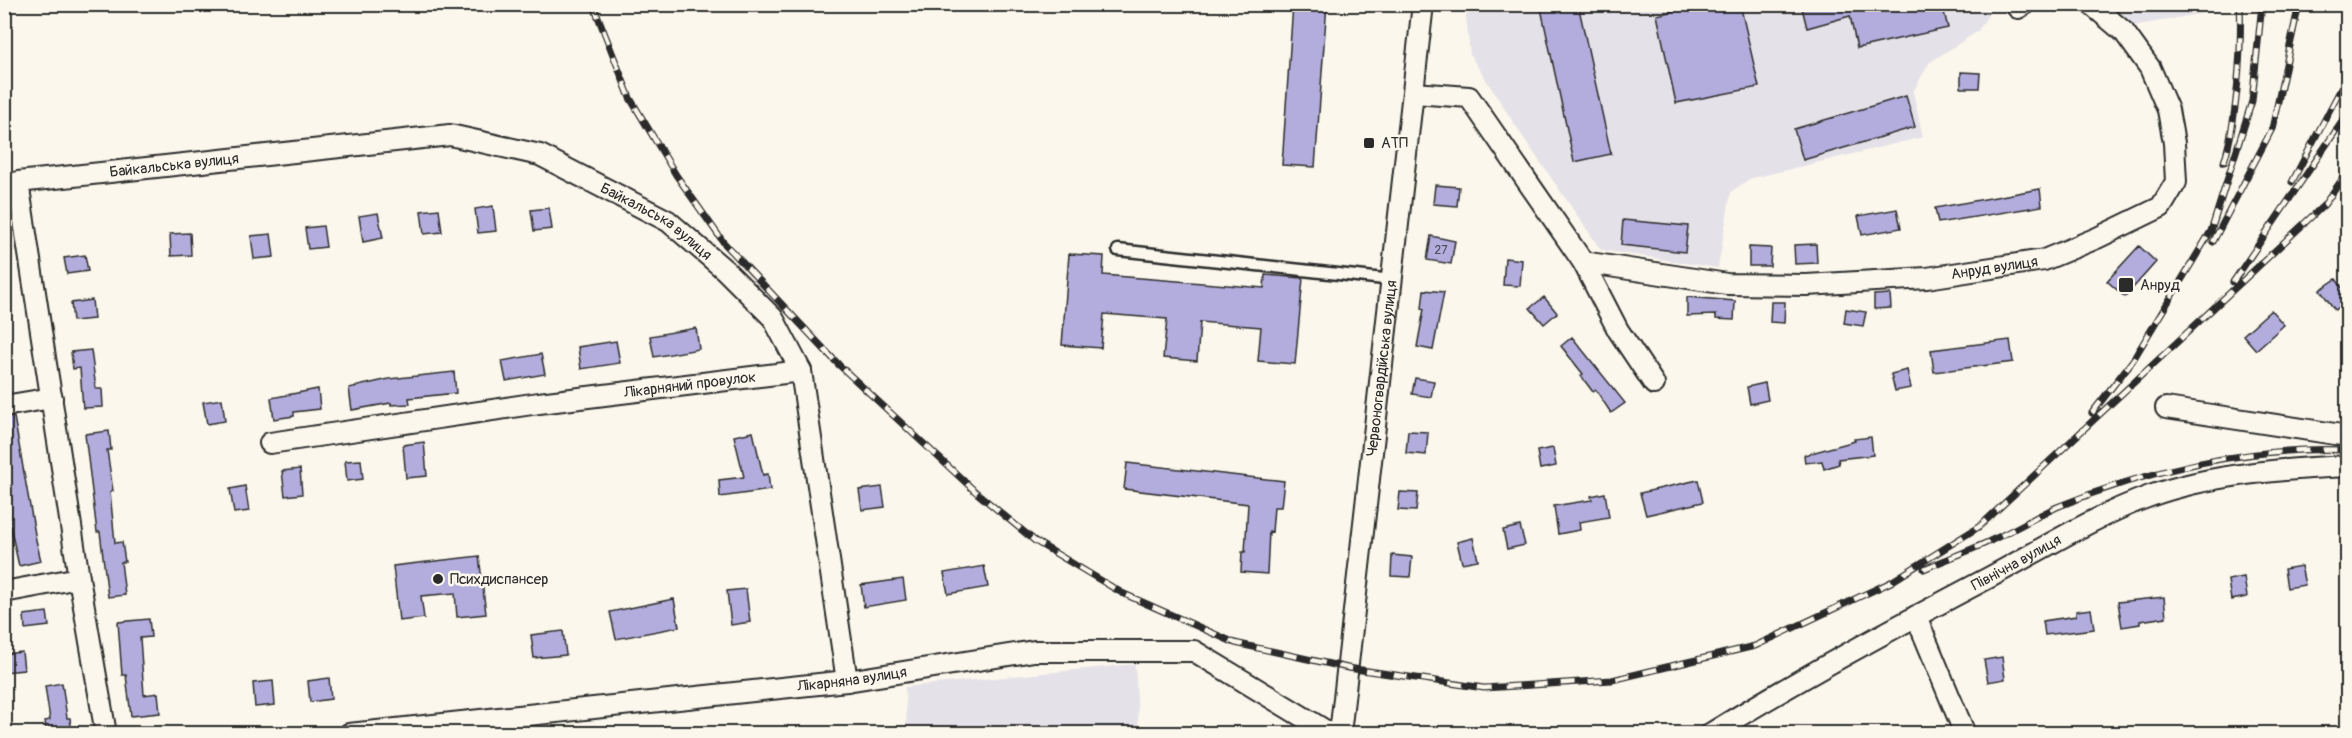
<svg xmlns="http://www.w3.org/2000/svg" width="2352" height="738" font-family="Pangolin,sans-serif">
<rect width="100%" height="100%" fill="#fbf7ec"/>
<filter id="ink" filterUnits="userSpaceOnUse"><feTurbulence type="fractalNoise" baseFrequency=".0167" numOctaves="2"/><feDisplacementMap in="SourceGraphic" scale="12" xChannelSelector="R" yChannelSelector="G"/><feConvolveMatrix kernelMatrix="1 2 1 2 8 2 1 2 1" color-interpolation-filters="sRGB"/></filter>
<g filter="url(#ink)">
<!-- built -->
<path fill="#e5e1e8" d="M1477 4 1994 5 1978 31 1929 63 1913 92 1923 137 1749 179 1731 192 1718 268 1601 250 1523 137 1470 55 1466 16Z
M2253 4 2133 26 2112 5V4Z
M1135 664 1139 733H907L905 687Z"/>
<!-- building -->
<path fill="#b3adde" stroke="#2b2b2b" stroke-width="1.5" d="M1293 4H1327L1315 167 1282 165Z
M1540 4H1578L1611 154 1574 162Z
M1703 4H1740L1759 87 1676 103 1657 15Z
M1801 4H1942L1948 28 1857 48 1850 16 1807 28Z
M1961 72 1980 73 1979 88H1961Z
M1906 96 1915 127 1803 160 1794 129Z
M1435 185 1459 187 1457 206 1433 204Z
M2040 189 2042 206 1938 223 1935 208Z
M493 206 496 231 478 233 475 209Z
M549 208 552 229 534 231 531 210Z
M439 209 442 232 424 234 421 211Z
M1897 209 1901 228 1862 235 1858 216Z
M378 213 383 238 363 242 359 216Z
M1623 220 1688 226 1685 252 1621 245Z
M323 226 326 247 308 249 305 228Z
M190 233 191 255 171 256 170 234Z
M271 234 274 257 254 259 251 236Z
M1431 236 1455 241 1451 264 1427 260Z
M1816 244 1817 263 1795 264 1794 245Z
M2139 246 2156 262 2125 297 2107 281Z
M1749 247 1771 248 1770 266H1749Z
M1069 254 1104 256 1103 275 1264 288 1265 275 1303 278 1295 364 1258 361 1261 327 1200 322 1197 361 1163 358 1167 319 1104 314 1101 348 1062 345Z
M85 255 88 271 67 274 64 258Z
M1505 258 1522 260 1520 286 1503 285Z
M2336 279 2348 296V301L2335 310 2320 290Z
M1424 290 1444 292 1433 350 1417 347 1424 309 1422 308Z
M1890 294 1891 308 1874 309V295Z
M1544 297 1557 313 1544 324 1530 308Z
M1687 297 1735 301 1734 320 1716 319V315L1687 316Z
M92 300 94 319 73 321 71 303Z
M1771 302H1785L1784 323 1770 322Z
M1846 309 1866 312 1863 326 1844 323Z
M2271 310 2284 325 2256 350 2243 335Z
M696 328 699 349 654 357 650 336Z
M1572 337 1625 403 1611 413 1596 390 1593 392 1581 376 1583 374 1561 346Z
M2010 340 2013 362 1934 372 1931 350Z
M616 341 620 363 581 369 578 347Z
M91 350 96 389H102L103 407 83 408 80 368 73 369 71 352Z
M541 354 545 374 506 381 502 361Z
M1907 370 1911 388 1895 391 1891 374Z
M454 372 456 393 409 398 410 404 391 405V403L352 410 349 388 389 379Z
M1415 378 1434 381 1431 397 1412 394Z
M1765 383 1768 400 1750 404 1747 387Z
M318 389 320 409 294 412V416L274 419 271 398Z
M222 399 225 421 207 424 203 402Z
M14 417 36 540 41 561 19 566 11 530 4 477V418Z
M109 431 111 450H107L113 491 110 492 115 543 122 542 125 562H121L125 595 108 597 100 532H97L85 434Z
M1408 431 1428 432 1426 455 1406 453Z
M753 432 763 475 768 474 770 490 720 497 719 480 744 477 734 436Z
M1871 437 1873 455 1838 459 1839 464 1824 469 1822 461 1805 463 1804 455 1855 441 1854 439Z
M424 442 427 476 406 478 403 445Z
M1553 448 1556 466 1540 469 1537 451Z
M361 460 363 479 347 481 345 461Z
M1127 463 1284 481 1281 507H1274L1272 532 1269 531 1267 574 1241 572 1242 552H1245L1248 504 1124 489Z
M300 469 302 494 285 496 282 471Z
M1698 480 1703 502 1646 515 1640 493Z
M245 486 249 511 234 513 230 489Z
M882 487 885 507 862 510 859 490Z
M1400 492 1418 493 1416 511 1398 510Z
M1605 493 1609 517 1579 522 1580 530 1558 534 1554 506 1592 500 1591 496Z
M1520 526 1525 545 1507 549 1503 530Z
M1473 538 1478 560 1462 563 1457 542Z
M1392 555 1412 557 1410 577 1391 576Z
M479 556 486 614 457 617 455 593 421 596 424 618 399 621 393 566Z
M984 566 988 587 948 594 944 573Z
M2301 566 2305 585 2287 588 2284 569Z
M2244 577 2247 597 2231 600 2228 580Z
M903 579 906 600 864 607 861 585Z
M746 589 750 622 731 625 727 591Z
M2164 597 2166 617 2140 621V624L2122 627 2118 602Z
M674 599 679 627 616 639 610 612Z
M2091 609 2094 629 2045 635 2043 621 2076 616V611Z
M47 612 49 626 25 629 24 615Z
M149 619 151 637 140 638 144 695 158 693 160 713 131 716 126 675H122L118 622Z
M563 631 566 655 534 658 531 635Z
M22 652 24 670 4 672V654Z
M2002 657 2005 679 1988 682 1984 660Z
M329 678 331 699 310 702 308 681Z
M273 681 275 705 255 707 253 683Z
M62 683 67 718H70L72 734H47L45 721 50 720 45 686Z"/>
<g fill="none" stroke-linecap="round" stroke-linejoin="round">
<!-- service casing -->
<g stroke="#2b2b2b" stroke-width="15">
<path id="service" d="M1118 250 1393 280"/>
</g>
<!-- minor casing -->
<g stroke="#2b2b2b" stroke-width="24">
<g id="minor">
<path d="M2018 8 2025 4"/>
<path d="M1414 93 1469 97 1583 262 1618 330 1654 384"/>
<path id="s1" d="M1583 262 1727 284 1806 285 1927 278 2044 260 2097 238 2161 207 2176 182 2174 143 2168 110 2150 68 2124 32 2091 4"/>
<path d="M4 406 52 398"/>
<path d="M2166 408 2348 436"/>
<path id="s2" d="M270 443 539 403 801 371 847 681"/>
<path d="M4 592 79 578"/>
<path d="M1916 616 1965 734"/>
<path id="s3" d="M106 734 79 578 18 182 450 135 540 155 668 221 725 270 773 318 801 371"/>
<path id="s4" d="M349 734 847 681 1034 651H1194L1331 734"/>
<path id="s5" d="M1340 734 1423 4"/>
<path id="s6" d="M1710 734C1802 677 1897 626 1992 576 2044 548 2095 516 2150 496 2212 474 2282 469 2348 466"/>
</g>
</g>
<!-- service -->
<use href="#service" stroke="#fbf7ec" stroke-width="10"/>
<!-- minor -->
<use href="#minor" stroke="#fbf7ec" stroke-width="20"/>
<!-- rail casing -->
<g stroke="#2b2b2b" stroke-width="7">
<path id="rail" d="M593 4 630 98 676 175 724 243 839 365 977 493 1035 541 1122 593 1235 643 1348 668 1484 688 1612 680 1755 646 1891 582 1980 526 2324 205 2348 171
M2224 162C2237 120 2242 48 2240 4
M2292 182 2348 75
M2213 242 2272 129 2299 4
M2233 282 2348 113
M2092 413 2133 360 2211 231 2252 101 2262 4
M1924 569C1946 559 1970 551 1992 540 2014 530 2035 517 2057 507 2147 470 2250 446 2348 450"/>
</g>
<!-- rail -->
<use href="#rail" stroke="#fbf7ec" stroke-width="4.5" stroke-dasharray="14" stroke-linecap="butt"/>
</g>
</g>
<!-- markers -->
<g fill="#2b2b2b" stroke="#fbf7ec" stroke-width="2">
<rect x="1363" y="137" width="12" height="12" rx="3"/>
<rect x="2118" y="277" width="16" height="16" rx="3"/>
<circle cx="438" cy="579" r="6"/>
</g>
<g text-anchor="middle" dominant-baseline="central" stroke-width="5" stroke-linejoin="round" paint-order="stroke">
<!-- number labels -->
<g font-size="12" fill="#4d4c58">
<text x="1441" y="250">27</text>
</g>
<!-- poi labels -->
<g font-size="15" fill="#2b2b2b" stroke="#fbf7ec" text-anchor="start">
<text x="1381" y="143">АТП</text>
<text x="2140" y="285">Анруд</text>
<text x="450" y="579">Психдиспансер</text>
</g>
<!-- street labels -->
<g font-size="15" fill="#2b2b2b" stroke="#fbf7ec">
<text stroke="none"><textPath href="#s3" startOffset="716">Байкальська вулиця</textPath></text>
<text stroke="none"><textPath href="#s3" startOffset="1220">Байкальська вулиця</textPath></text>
<text stroke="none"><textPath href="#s1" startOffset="414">Анруд вулиця</textPath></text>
<text stroke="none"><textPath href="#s5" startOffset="368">Червоногвардійська вулиця</textPath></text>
<text stroke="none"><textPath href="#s2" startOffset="424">Лікарняний провулок</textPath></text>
<text stroke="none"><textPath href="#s6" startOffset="351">Північна вулиця</textPath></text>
<text stroke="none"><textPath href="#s4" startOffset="506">Лікарняна вулиця</textPath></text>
</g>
</g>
<!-- margin -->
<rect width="2352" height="738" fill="none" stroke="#fbf7ec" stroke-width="24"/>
<rect x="12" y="12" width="2328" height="714" fill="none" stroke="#2b2b2b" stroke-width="2" filter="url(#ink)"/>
</svg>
